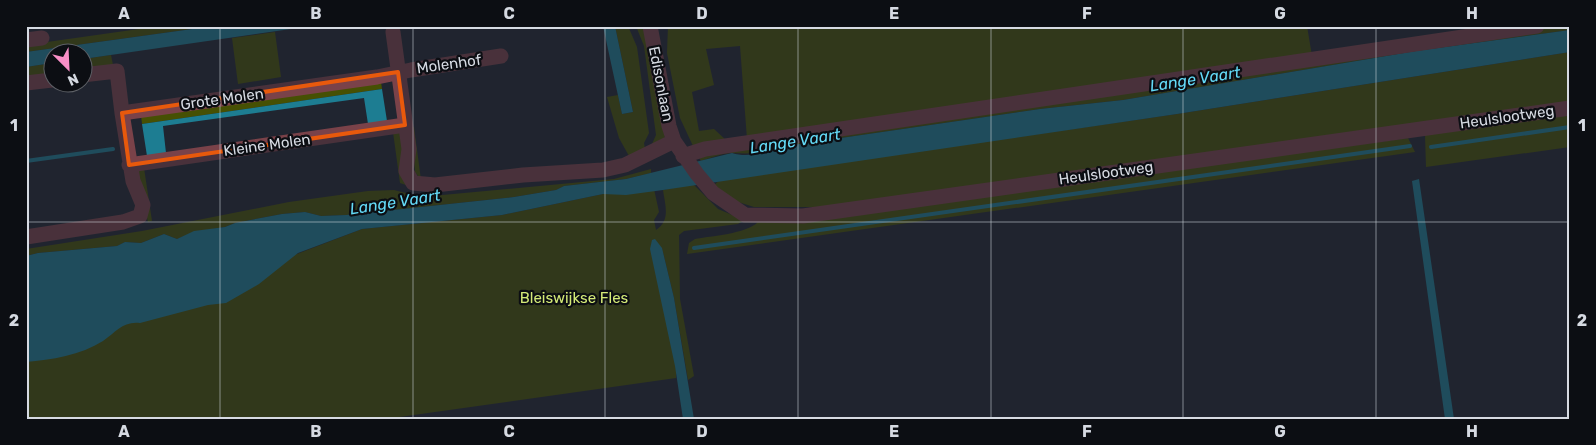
<svg xmlns="http://www.w3.org/2000/svg" width="1596" height="445" font-family="Rubik,sans-serif">
<rect width="100%" height="100%" fill="#202530"/>
<!-- green -->
<path fill="#465003" d="M160 26H214L26 52V45Z
M615 26H628L637 47 649 133 644 143 645 149 629 156 619 138 607 97 618 95 622 114 633 112Z
M636 26H644L665 136 664 139 652 144 656 135 644 46Z
M668 26H1307L1312 56 747 139 740 46 706 49 714 85 692 92 699 131 714 129 728 142 693 146 680 118 667 53Z
M1552 26H1570V30L1416 51 1123 100 1040 109 779 147C763 154 749 154 732 153 723 153 710 158 701 161L697 154Z
M275 32 281 77 238 84 232 38Z
M1570 52V102L822 207H754L735 201 714 185 720 180 1177 114Z
M111 55 113 65 83 69 82 59Z
M52 63V73L26 77V67Z
M381 82 382 89 142 124 141 115Z
M1570 115V147L1426 167 1425 135Z
M414 127 421 180 415 172 411 128Z
M402 131 412 187 400 183 393 132Z
M1408 138 1415 152 687 254 689 243 695 239C711 236 746 234 758 222H791Z
M144 168 152 221 148 222 135 169Z
M651 169V173L626 179 564 186 556 190 514 197 346 215 321 216 305 212 282 214 235 223 225 227 194 232 177 239 164 234 141 243 125 242 117 246 38 253 26 256V249L142 231 289 202 368 191 394 190 421 197 614 179Z
M693 184 718 209 744 220 738 224 684 231 679 235 680 299 694 376 688 380 674 298 662 248 683 373 676 374V378L385 419H26V300L297 254 362 229 502 215 603 194 654 189 659 212 654 220 656 230C671 220 665 205 663 190Z"/>
<!-- water -->
<path fill="#1d7d92" d="M214 26H312L83 59 82 52H52V63L26 67V52Z
M603 26H615L633 112 622 114Z
M1570 30V52L1177 114 663 190 626 195 603 194 502 215 362 229 298 253 259 284 226 303 208 305 140 323C123 321 116 332 103 341 81 355 51 360 26 362V256L38 253 117 246 125 242 141 243 164 234 177 239 194 231 225 227 235 223 282 214 305 212 321 216 346 215 514 197 556 190 564 186 626 179 732 153C747 158 765 153 779 147L1040 109 1123 100 1416 51Z
M382 89 387 121 368 124 364 98 163 126 166 153 147 156 142 124Z
M1419 179 1454 419H1445L1412 181Z
M655 239 662 248 674 298 694 419H683L675 366 650 249 652 240Z"/>
<g fill="none" stroke-linecap="round" stroke-linejoin="round">
<!-- stream -->
<path stroke="#1d7d92" stroke-width="4" d="M1431 147 1570 127
M26 161 113 149
M694 248 1410 146"/>
<!-- minor -->
<path stroke="#7a4249" stroke-width="15" d="M650 26 669 126 674 141 697 174 713 193 745 215 803 216 1570 108
M393 32 409 149 406 171 413 183 435 185 523 175 603 170 625 165 674 141
M26 40 42 38
M82 75 117 71 122 113 377 77 411 70 501 56
M26 83 52 80
M683 156 705 149 1537 26
M129 165 405 125
M26 237 123 222 140 216 143 205 133 181 122 113"/>
</g>
<!-- marked area -->
<path d="M0 0H1596V445H0ZM398 72 405 125 129 165 122 113Z" fill="#202530" fill-opacity=".55" fill-rule="evenodd"/>
<path fill="none" stroke="#e8590c" stroke-width="4" stroke-linejoin="round" d="M398 72 405 125 129 165 122 113Z"/>
<!-- grid -->
<path fill="none" stroke="#d6dae2" stroke-width="1" stroke-opacity="0.55" d="M220 26V419M413 26V419M605 26V419M798 26V419M991 26V419M1183 26V419M1376 26V419M26 222H1570"/>
<g text-anchor="middle" dominant-baseline="central" stroke-width="4.5" stroke-linejoin="round" paint-order="stroke">
<!-- street labels -->
<g font-size="15" fill="#d6dae2" stroke="#0c0e13">
<text transform="translate(449 64) rotate(-8)">Molenhof</text>
<text transform="translate(661 84) rotate(79)">Edisonlaan</text>
<text transform="translate(222 99) rotate(-8)">Grote Molen</text>
<text transform="translate(1507 117) rotate(-8)">Heulslootweg</text>
<text transform="translate(267 145) rotate(-8)">Kleine Molen</text>
<text transform="translate(1106 173) rotate(-8)">Heulslootweg</text>
</g>
<!-- park labels -->
<g font-size="15" fill="#d3e977" stroke="#0c0e13">
<text x="574" y="298">Bleiswijkse Fles</text>
</g>
<!-- water labels -->
<g font-size="16" font-style="italic" fill="#64dbf8" stroke="#0c0e13">
<text transform="translate(1195 79) rotate(-9)">Lange Vaart</text>
<text transform="translate(795 141) rotate(-9)">Lange Vaart</text>
<text transform="translate(395 202) rotate(-9)">Lange Vaart</text>
</g>
</g>
<!-- border -->
<rect width="1596" height="445" fill="none" stroke="#0c0e13" stroke-width="55"/>
<!-- north arrow -->
<g transform="translate(68 68) rotate(156)"><circle r="24" fill="#0c0e13" stroke="#5d6066"/>
<path d="M0-4L9 19L0 12L-9 19Z" fill="#fa8fc7"/>
<text y="-8" font-size="14" font-weight="bold" text-anchor="middle" fill="#d6dae2">N</text>
</g>
<rect x="28" y="28" width="1540" height="390" fill="none" stroke="#d6dae2" stroke-width="2"/>
<g font-size="16" text-anchor="middle" font-weight="bold" fill="#d6dae2">
<text x="124" y="19">A</text>
<text x="316" y="19">B</text>
<text x="509" y="19">C</text>
<text x="702" y="19">D</text>
<text x="894" y="19">E</text>
<text x="1087" y="19">F</text>
<text x="1280" y="19">G</text>
<text x="1472" y="19">H</text>
<text x="14" y="131">1</text>
<text x="1582" y="131">1</text>
<text x="14" y="326">2</text>
<text x="1582" y="326">2</text>
<text x="124" y="437">A</text>
<text x="316" y="437">B</text>
<text x="509" y="437">C</text>
<text x="702" y="437">D</text>
<text x="894" y="437">E</text>
<text x="1087" y="437">F</text>
<text x="1280" y="437">G</text>
<text x="1472" y="437">H</text>
</g>
</svg>
